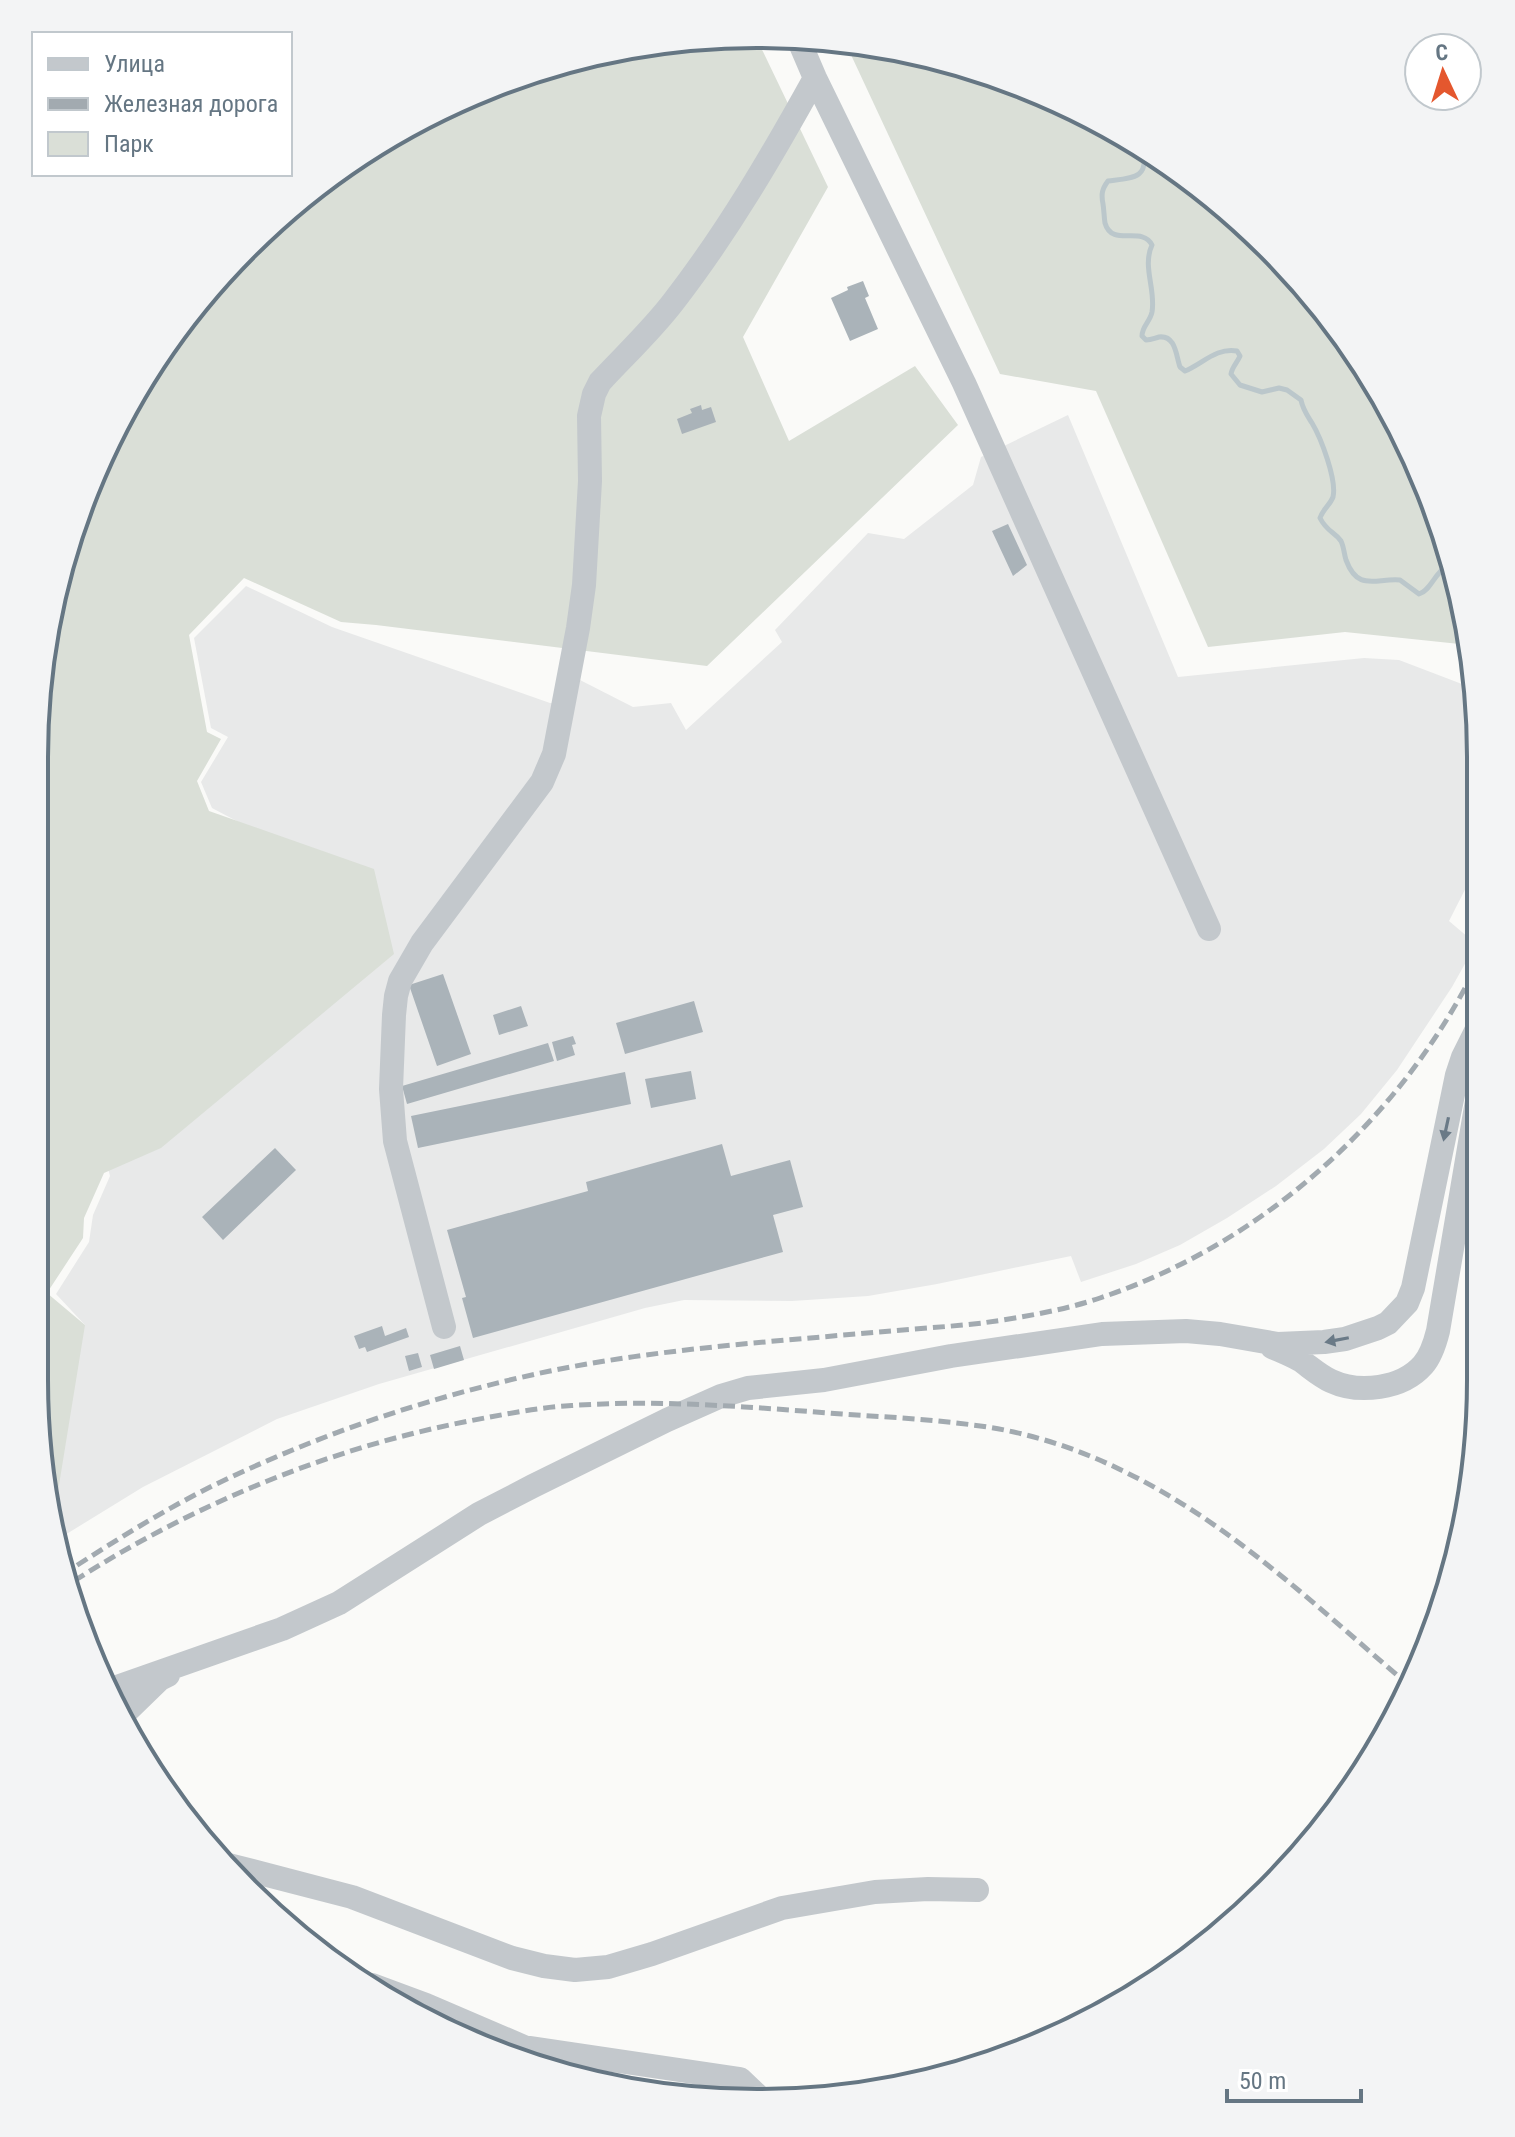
<svg xmlns="http://www.w3.org/2000/svg" width="1515" height="2137" font-family="'Roboto Condensed',sans-serif">
<rect width="100%" height="100%" fill="#fafaf8"/>
<!-- built -->
<path fill="#e8e9e9" d="M1068 415 1178 677 1364 658 1399 660 1475 689 1476 868 1449 921 1476 944 1452 987 1397 1070 1361 1114 1324 1149 1276 1186 1227 1218 1180 1245 1136 1264 1081 1282 1071 1256 937 1284 868 1296 792 1301 684 1300 645 1308 379 1384 277 1419 143 1487 60 1538 54 1531 35 1388 85 1325 56 1294 89 1242 93 1215 110 1176 81 1064 248 827 212 808 201 782 228 737 211 728 194 638 246 586 332 627 550 703H574L580 680 633 707 671 703 686 730 782 642 775 630 868 533 904 539 973 485 981 457Z"/>
<!-- green -->
<path fill="#dadfd7" d="M756 37 828 187 743 337 789 441 915 366 958 425 707 666 376 625 341 622 244 578 189 635 207 732 221 739 197 781 209 811 374 869 394 954 161 1148 104 1173 84 1218 83 1238 47 1293 85 1325 53 1522 34 1379V757L48 616 131 395 281 213 396 131 525 72 664 40Z
M845 42 945 59 1078 109 1198 184 1302 281 1407 438 1469 645 1345 632 1208 647 1096 391 1000 374Z"/>
<g fill="none" stroke-linecap="round" stroke-linejoin="round">
<!-- stream -->
<path stroke="#bbc7cb" stroke-width="5" d="M1114 131 1122 136
M1142 149C1151 179 1131 178 1108 181 1102 189 1101 194 1103 204 1104 210 1104 217 1105 223 1112 248 1142 225 1152 245 1142 267 1156 289 1152 312 1150 322 1142 326 1142 336L1146 340C1151 340 1155 338 1159 337 1176 335 1176 356 1180 367L1185 371C1202 364 1217 347 1237 351L1240 356C1237 363 1232 367 1231 374L1240 385 1262 392 1279 388 1287 390 1301 400C1303 410 1307 415 1312 423 1321 438 1337 480 1333 497 1330 505 1323 509 1320 518 1327 532 1335 532 1341 541 1344 547 1344 554 1346 560 1358 592 1375 578 1400 580L1419 594C1431 590 1434 574 1446 567"/>
</g>
<!-- building -->
<path fill="#aab3b9" d="M863 281 869 296 865 298 878 329 850 341 831 298 848 290 847 287Z
M701 405 702 410 711 407 716 422 682 434 677 419 692 413 690 409Z
M1008 524 1027 565 1013 576 992 531Z
M443 974 471 1054 437 1066 409 985Z
M694 1001 703 1032 625 1054 616 1023Z
M521 1006 528 1026 499 1035 493 1015Z
M573 1036 576 1044 572 1045 575 1055 557 1061 552 1042Z
M548 1043 554 1061 407 1104 402 1086Z
M691 1071 696 1099 651 1108 645 1079Z
M625 1072 631 1104 418 1148 411 1116Z
M722 1144 731 1176 790 1160 803 1207 773 1215 783 1252 473 1338 462 1298 466 1297 447 1230 588 1191 586 1182Z
M275 1148 296 1170 223 1240 202 1217Z
M382 1326 385 1336 406 1328 409 1337 367 1352 365 1347 359 1349 354 1336Z
M460 1346 464 1360 434 1369 430 1355Z
M418 1353 422 1367 409 1371 405 1356Z"/>
<g fill="none" stroke-linecap="round" stroke-linejoin="round">
<!-- minor -->
<path stroke="#c3c8cc" stroke-width="24" d="M797 36 815 78 964 383 1209 929
M444 1327 395 1141 391 1089 394 1015 396 996 400 981 422 943 542 782 554 754 578 628 584 585 590 481 589 416 594 394 600 382C625 355 652 330 674 301 728 231 773 154 815 78
M1272 1347C1281 1351 1291 1355 1300 1360 1310 1367 1320 1376 1331 1381 1359 1394 1402 1389 1423 1365 1431 1356 1435 1343 1438 1331L1477 1101
M114 1688 282 1629 339 1603 479 1514 533 1486 667 1420 721 1396 748 1388 824 1380 951 1356 1102 1334 1186 1331 1220 1334 1278 1344 1324 1342 1345 1339 1378 1328 1388 1323 1407 1303 1413 1288 1457 1075 1463 1057 1477 1029
M125 1713 160 1679 168 1675
M229 1865 352 1897 512 1958 544 1966 575 1970 608 1967 652 1954 782 1908 875 1892 928 1889 977 1890
M372 1985 426 2005 524 2047 740 2079 759 2097"/>
<!-- rail -->
<path stroke="#a2aab0" stroke-width="5" stroke-dasharray="12 6" stroke-linecap="butt" d="M62 1575C116 1540 171 1505 229 1478 331 1430 440 1394 550 1371 658 1349 768 1342 878 1332 912 1329 947 1327 982 1323 1019 1318 1065 1310 1100 1298 1264 1243 1401 1119 1477 965
M74 1581C199 1501 339 1444 485 1418 511 1413 538 1408 565 1406 657 1399 750 1407 842 1414 885 1417 929 1419 973 1425 1023 1431 1074 1447 1119 1469 1229 1521 1319 1609 1411 1687"/>
</g>
<!-- one-way arrows -->
<defs><path id="oneway-solid" d="M-6-.8H1V-3.2L6.5 0L1 3.2V.8H-6Z" transform="scale(2)"/></defs>
<g fill="#6a7a87">
<use href="#oneway-solid" transform="translate(1446 1129) rotate(102)"/>
<use href="#oneway-solid" transform="translate(1337 1340) rotate(169)"/>
</g>
<!-- crop -->
<path d="M0 0H1515V2137H0ZM757 48H758A709 709 0 0 1 1467 757V1380A709 709 0 0 1 758 2089H757A709 709 0 0 1 48 1380V757A709 709 0 0 1 757 48Z" fill="#f3f4f5" fill-rule="evenodd"/>
<path fill="none" stroke="#657683" stroke-width="4" d="M757 48H758A709 709 0 0 1 1467 757V1380A709 709 0 0 1 758 2089H757A709 709 0 0 1 48 1380V757A709 709 0 0 1 757 48Z"/>
<!-- legend -->
<rect x="32" y="32" width="260" height="144" fill="#ffffff" stroke="#c1c8cd" stroke-width="2"/>
<rect x="48" y="58" width="40" height="12" fill="#c3c8cc" stroke="#c1c8cd" stroke-width="2"/>
<text x="104" y="72" font-size="24" fill="#657683">Улица</text>
<rect x="48" y="98" width="40" height="12" fill="#a2aab0" stroke="#c1c8cd" stroke-width="2"/>
<text x="104" y="112" font-size="24" fill="#657683">Железная дорога</text>
<rect x="48" y="132" width="40" height="24" fill="#dadfd7" stroke="#c1c8cd" stroke-width="2"/>
<text x="104" y="152" font-size="24" fill="#657683">Парк</text>
<!-- north arrow -->
<g transform="translate(1443 72) rotate(356)"><circle r="38" fill="#ffffff" stroke="#c1c8cd" stroke-width="2"/>
<path d="M0-6L14 30L0 20L-14 30Z" fill="#e4572e"/>
<text y="-12" font-size="22" font-weight="bold" text-anchor="middle" fill="#657683">С</text>
</g>
<!-- scale -->
<path d="M1227 2089v12h134v-12" fill="none" stroke="#657683" stroke-width="4"/>
<text x="1239" y="2089" font-size="24" fill="#657683" stroke="#ffffff" stroke-width="6" paint-order="stroke">50 m</text>
</svg>
